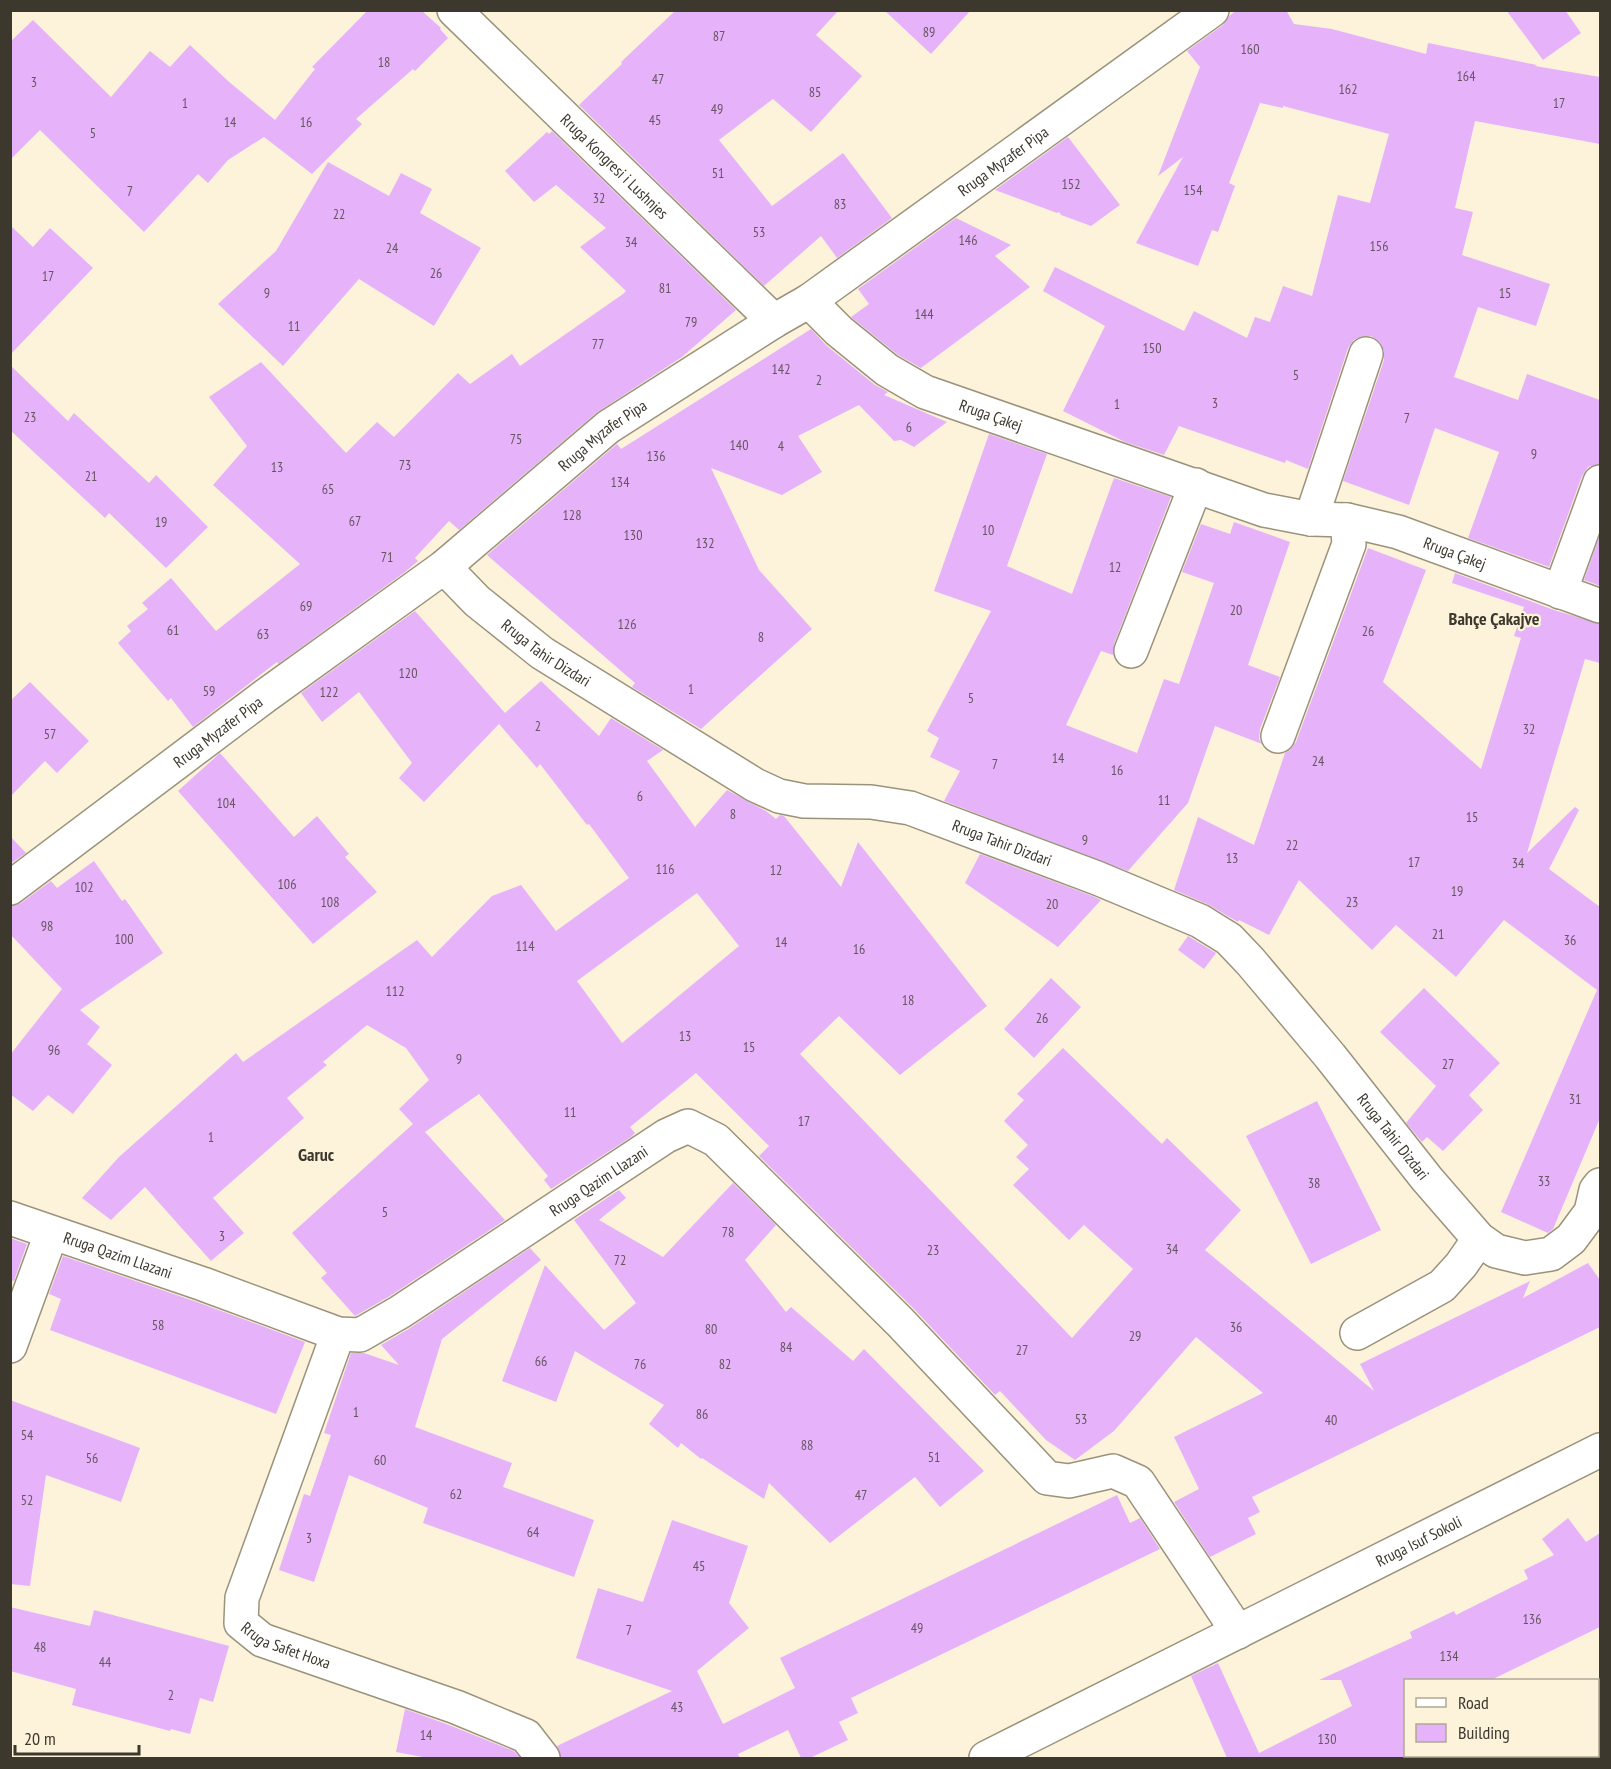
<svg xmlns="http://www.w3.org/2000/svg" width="1611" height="1769" font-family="'PT Sans Narrow',sans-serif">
<rect width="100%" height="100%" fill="#fdf3db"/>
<!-- building -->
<path fill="#e6b2fa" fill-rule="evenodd" d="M368 10H421L441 28 440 29 448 38 415 71 413 69 356 119 362 124 312 174 264 137 228 160 208 183 198 174 144 232 40 130 10 160V42L33 20 111 97 150 51 170 67 190 45 228 81 275 120 315 69 312 67Z
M676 10H839L816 35 862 76 811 132 773 99 719 140 772 206 843 153 892 218 837 258 821 236 764 286 579 105 622 64 621 62Z
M884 10H971L931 54Z
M1237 10H1286L1294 24 1332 29 1426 54 1428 43 1537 65 1535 66 1600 77V144L1475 121 1455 208 1473 212 1462 255 1550 284 1536 326 1478 307 1454 377 1518 400 1527 374 1600 400V464L1588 467 1582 476 1549 567 1468 538 1499 452 1435 428 1409 505 1343 481 1384 360V351L1380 342 1371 336H1362L1354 340 1348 348 1308 469 1286 460 1285 463 1179 426 1164 455 1125 442 1063 411 1105 326 1043 291 1055 267 1184 331 1194 311 1247 338 1255 317 1270 322 1283 286 1312 296 1338 195 1370 203 1389 134 1283 106V108L1260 103 1229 183 1235 186 1218 232 1212 230 1198 266 1136 243 1183 157 1158 176 1200 67 1187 51 1223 25 1229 16Z
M1506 10H1565L1581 33 1543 60Z
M552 131 736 310 682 357 596 413 459 530 449 521 415 558 418 561 405 572 278 664 277 662 193 727 171 698 168 701 118 643 131 631 127 626 148 609 142 603 171 578 216 631 300 564 213 485 247 446 209 397 261 362 346 453 377 422 394 437 458 373 470 384 512 354 520 366 623 294 626 291 580 247 606 228 556 185 534 202 505 171 547 132 549 134Z
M1068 137 1120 205 1091 226 1061 215 1059 212 1057 213 995 190Z
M328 162 389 196 401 173 432 189 420 213 481 248 434 326 359 279 283 366 218 304 276 251Z
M956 218 1011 245 995 256 1030 287 921 368 898 355 851 317 869 304 858 289Z
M10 225 33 247 50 228 93 268 10 355Z
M811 329 827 346 875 385 888 392 884 395 947 422 914 447 901 440 894 441 859 405 798 436 822 472 782 495 711 468 759 570 812 629 701 729 632 687 635 683 487 555 617 444 621 449Z
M10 365 68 421 74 413 149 483 156 475 208 527 166 568 109 513 105 518 10 430Z
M989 434 1047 454 1007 566 1072 594 1114 478 1171 497 1114 644 1113 655 1101 651 1066 725 1137 753 1164 679 1179 684 1214 583 1182 572 1201 524 1230 534 1234 522 1290 542 1248 665 1280 677 1260 729 1259 739 1262 744 1215 726 1188 803 1128 871 944 801 960 771 930 757 939 738 927 731 991 611 934 591Z
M1600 535V586L1584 580Z
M1368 548 1426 570 1383 682 1481 769 1521 638 1514 636 1524 607 1452 583 1455 573 1554 610 1600 624V663L1585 659 1527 853 1575 807 1579 810 1549 869 1600 907V1118L1553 1229 1548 1233 1501 1212 1597 990 1504 920 1456 977 1396 925 1372 950 1299 880 1269 935 1239 920 1238 922 1207 904 1174 890 1198 817 1254 845 1285 753 1290 750 1296 742Z
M415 611 505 713 541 681 599 736 611 718 663 750 647 761 695 827 727 790 766 811 776 819 780 815 784 816 841 887 858 842 987 1006 900 1075 839 1016 800 1054 1072 1338 1133 1269 1084 1225 1069 1240 1013 1185 1029 1169 1016 1157 1028 1145 1004 1121 1024 1100 1017 1094 1063 1048 1162 1144 1167 1138 1241 1210 1205 1250 1374 1391 1360 1364 1530 1281 1523 1298 1588 1263 1600 1280V1327L1252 1497 1260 1512 1248 1518 1256 1534 1210 1557 1174 1502 1199 1489 1174 1437 1263 1393 1196 1337 1114 1431 1075 1460 1046 1440 1000 1391 995 1395 914 1309 759 1156 769 1146 696 1073 630 1127 635 1133 631 1137 551 1189 544 1180 548 1176 479 1094 425 1132 505 1220 390 1296 355 1316 321 1278 327 1273 292 1233 413 1124 399 1109 429 1080 406 1048 367 1025 323 1062 327 1065 287 1098 304 1118 213 1198 244 1233 211 1261 145 1187 111 1220 82 1198 119 1157 236 1053 243 1062 417 940 432 957 492 896 521 885 556 931 629 878 589 824 587 825 540 764 537 768 499 724 424 802 399 778 412 763 359 692 322 722 301 693ZM697 893 739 946 622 1043 577 981Z
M30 682 89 741 57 773 45 761 10 797V701Z
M220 753 294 837 317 816 349 854 345 857 377 892 313 944 178 791Z
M10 836 26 853 10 864Z
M980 854 1090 895 1101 900 1058 947 965 883Z
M94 861 122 901 125 899 163 953 80 1010 100 1027 87 1044 112 1065 73 1114 48 1095 33 1111 10 1094V1055L62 989 10 934V906L21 903 51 881 57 888Z
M1188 936 1216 953 1204 969 1178 950Z
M1051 978 1081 1007 1034 1058 1004 1029Z
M1424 988 1500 1063 1469 1095 1483 1110 1443 1151 1427 1137 1422 1142 1406 1123 1436 1086 1380 1032Z
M1317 1101 1381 1230 1311 1264 1246 1136Z
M733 1183 776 1225 745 1260 786 1312 791 1307 853 1361 864 1349 984 1471 940 1507 915 1477 830 1543 769 1483 764 1499 702 1458 701 1459 681 1443 678 1448 649 1424 664 1405 575 1351 556 1402 502 1381 545 1265 604 1330 636 1303 574 1220 619 1190 626 1198 599 1220 663 1257Z
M10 1238 27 1244 14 1281 10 1280Z
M530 1248 541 1260 442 1339 415 1427 512 1463 503 1487 594 1520 574 1577 423 1523 428 1508 349 1475 314 1582 279 1570 304 1494 310 1496 331 1435 324 1433 351 1353H364L399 1365 381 1345 410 1328Z
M63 1256 197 1302 305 1342 276 1414 50 1330 61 1299 49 1294Z
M10 1400 140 1448 121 1502 46 1475 30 1586 10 1584Z
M1117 1495 1130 1523 1140 1518 1160 1549 851 1698 858 1713 839 1722 848 1740 810 1758H801L788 1730 738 1754 740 1758H561L557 1746 672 1691 576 1658 598 1588 643 1602 672 1520 748 1546 729 1603 749 1628 697 1671 723 1724 795 1688 780 1658Z
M1568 1518 1586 1542 1600 1533V1627L1491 1680H1406V1758H1227L1191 1676 1218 1663 1259 1753 1352 1706 1341 1680H1319L1412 1638 1410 1632 1454 1611 1456 1615 1528 1579 1524 1570 1554 1555 1542 1539Z
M10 1607 90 1626 94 1610 229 1646 213 1702 200 1698 190 1734 171 1729 170 1731 72 1705 76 1689 10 1671Z
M405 1709 449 1725 514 1751 520 1758H428L396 1752Z"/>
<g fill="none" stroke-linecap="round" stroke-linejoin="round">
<!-- minor casing -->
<g stroke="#9b927c" stroke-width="36">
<g id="minor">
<path id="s1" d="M454 10 774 321"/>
<path id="s2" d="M809 301 839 331 887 370 925 392 1264 510 1311 519 1347 520 1398 532 1600 606"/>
<path d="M1311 519 1366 354"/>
<path id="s3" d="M444 567 477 601 542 653 755 785 779 796 804 801 871 802 910 808 1097 878 1200 921 1229 939 1250 961 1330 1056 1427 1179 1479 1239 1496 1251 1525 1258 1551 1254 1571 1239 1591 1212 1596 1190 1600 1185"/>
<path d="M1560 592 1600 482"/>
<path d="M1131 651 1196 485"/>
<path d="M1278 736 1349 544 1347 520"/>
<path id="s4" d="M10 888 265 696 444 567 608 427 774 321 809 301 1212 10"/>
<path id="s5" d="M10 1218 203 1284 338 1334 360 1335 400 1312 666 1136 688 1126 716 1140 900 1322 1047 1478 1069 1481 1113 1471 1138 1482 1238 1632"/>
<path d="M1357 1333 1442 1286 1461 1265 1479 1239"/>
<path id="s6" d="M338 1334 242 1598 241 1623 262 1640 456 1707 526 1736 543 1758"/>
<path d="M10 1346 51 1234"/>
<path id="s7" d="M986 1758 1600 1450"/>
</g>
</g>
<!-- minor -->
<use href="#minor" stroke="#fff" stroke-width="33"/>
</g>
<g text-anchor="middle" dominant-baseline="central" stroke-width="4.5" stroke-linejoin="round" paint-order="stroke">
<!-- number labels -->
<g font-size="14" fill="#665661">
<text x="929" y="32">89</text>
<text x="719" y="36">87</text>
<text x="1250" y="49">160</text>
<text x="384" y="62">18</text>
<text x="1466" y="76">164</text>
<text x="658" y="79">47</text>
<text x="34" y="82">3</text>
<text x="1348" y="89">162</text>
<text x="815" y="92">85</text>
<text x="185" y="103">1</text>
<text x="1559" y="103">17</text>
<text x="717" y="109">49</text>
<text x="655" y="120">45</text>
<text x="230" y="122">14</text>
<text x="306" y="122">16</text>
<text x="93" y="133">5</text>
<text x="718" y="173">51</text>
<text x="1071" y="184">152</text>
<text x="1193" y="190">154</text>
<text x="130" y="191">7</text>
<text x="599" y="198">32</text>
<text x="840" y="204">83</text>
<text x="339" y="214">22</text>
<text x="759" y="232">53</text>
<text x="968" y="240">146</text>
<text x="631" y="242">34</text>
<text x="1379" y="246">156</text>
<text x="392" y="248">24</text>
<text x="436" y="273">26</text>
<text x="48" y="276">17</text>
<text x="665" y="288">81</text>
<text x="267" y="293">9</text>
<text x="1505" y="293">15</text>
<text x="924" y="314">144</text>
<text x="691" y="322">79</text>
<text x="294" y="326">11</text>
<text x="598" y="344">77</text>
<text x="1152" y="348">150</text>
<text x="781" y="369">142</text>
<text x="1296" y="375">5</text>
<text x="819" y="380">2</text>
<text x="1215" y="403">3</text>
<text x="1117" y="404">1</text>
<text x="30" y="417">23</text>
<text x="1407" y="418">7</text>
<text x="909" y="427">6</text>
<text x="516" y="439">75</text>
<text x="739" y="445">140</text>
<text x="781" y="446">4</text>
<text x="1534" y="454">9</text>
<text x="656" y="456">136</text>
<text x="405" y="465">73</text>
<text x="277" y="467">13</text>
<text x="91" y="476">21</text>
<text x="620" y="482">134</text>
<text x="328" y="489">65</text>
<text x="572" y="515">128</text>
<text x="355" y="521">67</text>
<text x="161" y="522">19</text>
<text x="988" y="530">10</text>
<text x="633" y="535">130</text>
<text x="705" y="543">132</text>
<text x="387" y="557">71</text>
<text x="1115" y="567">12</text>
<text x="306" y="606">69</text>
<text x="1236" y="610">20</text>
<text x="627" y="624">126</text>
<text x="173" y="630">61</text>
<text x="1368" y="631">26</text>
<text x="263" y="634">63</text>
<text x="761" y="637">8</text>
<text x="408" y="673">120</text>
<text x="691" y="689">1</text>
<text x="209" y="691">59</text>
<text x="329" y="692">122</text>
<text x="971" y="698">5</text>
<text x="538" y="726">2</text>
<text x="1529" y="729">32</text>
<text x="50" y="734">57</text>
<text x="1058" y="758">14</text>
<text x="1318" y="761">24</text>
<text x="995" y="764">7</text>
<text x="1117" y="770">16</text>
<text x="640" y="796">6</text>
<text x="1164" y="800">11</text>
<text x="226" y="803">104</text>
<text x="733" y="814">8</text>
<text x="1472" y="817">15</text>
<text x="1085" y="840">9</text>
<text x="1292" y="845">22</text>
<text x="1232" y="858">13</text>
<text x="1414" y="862">17</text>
<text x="1518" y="863">34</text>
<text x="665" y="869">116</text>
<text x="776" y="870">12</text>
<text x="287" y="884">106</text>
<text x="84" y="887">102</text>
<text x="1457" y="891">19</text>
<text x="330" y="902">108</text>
<text x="1352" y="902">23</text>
<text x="1052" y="904">20</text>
<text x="47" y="926">98</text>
<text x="1438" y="934">21</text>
<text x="124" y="939">100</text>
<text x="1570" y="940">36</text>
<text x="781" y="942">14</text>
<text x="525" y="946">114</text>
<text x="859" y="949">16</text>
<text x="395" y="991">112</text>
<text x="908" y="1000">18</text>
<text x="1042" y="1018">26</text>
<text x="685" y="1036">13</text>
<text x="749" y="1047">15</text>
<text x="54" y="1050">96</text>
<text x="459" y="1059">9</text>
<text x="1448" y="1064">27</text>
<text x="1575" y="1099">31</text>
<text x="570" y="1112">11</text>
<text x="804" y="1121">17</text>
<text x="211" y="1137">1</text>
<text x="1544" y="1181">33</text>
<text x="1314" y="1183">38</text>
<text x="385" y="1212">5</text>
<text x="728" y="1232">78</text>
<text x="222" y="1236">3</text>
<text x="1172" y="1249">34</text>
<text x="933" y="1250">23</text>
<text x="620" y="1260">72</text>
<text x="158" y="1325">58</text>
<text x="1236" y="1327">36</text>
<text x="711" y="1329">80</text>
<text x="1135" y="1336">29</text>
<text x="786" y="1347">84</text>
<text x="1022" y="1350">27</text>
<text x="541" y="1361">66</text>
<text x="640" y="1364">76</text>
<text x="725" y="1364">82</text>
<text x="356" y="1412">1</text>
<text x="702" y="1414">86</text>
<text x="1081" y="1419">53</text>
<text x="1331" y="1420">40</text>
<text x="27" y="1435">54</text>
<text x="807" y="1445">88</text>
<text x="934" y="1457">51</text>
<text x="92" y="1458">56</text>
<text x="380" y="1460">60</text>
<text x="456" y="1494">62</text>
<text x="861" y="1495">47</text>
<text x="27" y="1500">52</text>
<text x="533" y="1532">64</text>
<text x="309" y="1538">3</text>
<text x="699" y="1566">45</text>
<text x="1532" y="1619">136</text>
<text x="917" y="1628">49</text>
<text x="629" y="1630">7</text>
<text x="40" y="1647">48</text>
<text x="1449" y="1656">134</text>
<text x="105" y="1662">44</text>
<text x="171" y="1695">2</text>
<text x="677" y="1707">43</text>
<text x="426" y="1735">14</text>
<text x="1327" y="1739">130</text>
</g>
<!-- street labels -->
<g font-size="16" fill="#3c382e" stroke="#fdf3db">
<text stroke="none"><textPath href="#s4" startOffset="1232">Rruga Myzafer Pipa</textPath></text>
<text stroke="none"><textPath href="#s1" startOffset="224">Rruga Kongresi i Lushnjes</textPath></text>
<text stroke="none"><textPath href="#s2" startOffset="218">Rruga Çakej</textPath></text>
<text stroke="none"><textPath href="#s4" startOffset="746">Rruga Myzafer Pipa</textPath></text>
<text stroke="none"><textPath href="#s2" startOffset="704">Rruga Çakej</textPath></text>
<text stroke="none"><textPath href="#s3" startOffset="134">Rruga Tahir Dizdari</textPath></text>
<text stroke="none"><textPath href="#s4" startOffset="260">Rruga Myzafer Pipa</textPath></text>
<text stroke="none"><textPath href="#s3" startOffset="638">Rruga Tahir Dizdari</textPath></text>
<text stroke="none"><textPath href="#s3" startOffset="1142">Rruga Tahir Dizdari</textPath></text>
<text stroke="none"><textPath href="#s5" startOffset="654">Rruga Qazim Llazani</textPath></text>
<text stroke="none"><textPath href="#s5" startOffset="114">Rruga Qazim Llazani</textPath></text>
<text stroke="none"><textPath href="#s7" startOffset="484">Rruga Isuf Sokoli</textPath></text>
<text stroke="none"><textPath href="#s6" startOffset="357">Rruga Safet Hoxa</textPath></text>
</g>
<!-- neighbourhood labels -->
<g font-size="18" font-weight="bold" fill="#3c382e" stroke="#fdf3db">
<text x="1494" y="618">Bahçe Çakajve</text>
<text x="316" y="1154">Garuc</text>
</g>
</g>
<!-- border -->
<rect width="1611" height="1769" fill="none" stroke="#3c382e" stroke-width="24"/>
<!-- legend -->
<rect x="1404" y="1679" width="195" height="78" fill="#fdf3db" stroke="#b0a896" stroke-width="1.5"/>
<rect x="1416" y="1698" width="30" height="9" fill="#ffffff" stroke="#b0a896" stroke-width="1.5"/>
<text x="1458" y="1709" font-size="18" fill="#3c382e">Road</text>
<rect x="1416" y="1724" width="30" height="18" fill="#e6b2fa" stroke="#b0a896" stroke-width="1.5"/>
<text x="1458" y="1739" font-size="18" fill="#3c382e">Building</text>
<!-- scale -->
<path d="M15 1745v9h124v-9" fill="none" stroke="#3c382e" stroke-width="3"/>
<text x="24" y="1745" font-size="18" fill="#3c382e" stroke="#fdf3db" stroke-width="4.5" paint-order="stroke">20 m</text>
</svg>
